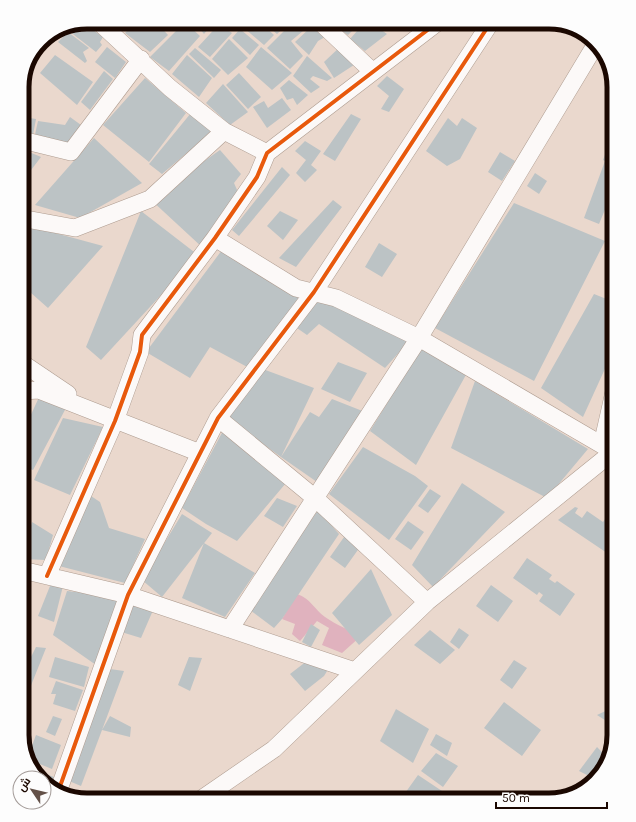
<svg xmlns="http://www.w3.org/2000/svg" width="636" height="822" font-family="Karla,Cairo,sans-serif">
<rect width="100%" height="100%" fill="#ead8cd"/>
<!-- green -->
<path fill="#e0b2be" d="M297 594C311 599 314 609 325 617 336 625 350 630 361 636L342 653 322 645 329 628 317 621 300 641 292 634 295 624 282 619Z"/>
<!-- building -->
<path fill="#bcc3c5" d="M136 22H160L158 24 168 35 150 52 125 33Z
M185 22 200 36 169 71 150 57Z
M194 22H214L204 34Z
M221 22H228L233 27 229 31 232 33 210 57 198 47Z
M237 22H260L274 35 264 45Z
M263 22H285L288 24 277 34Z
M289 22H306L309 26 291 41 303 56 290 69 267 48 290 25Z
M334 22H361L348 35 332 24Z
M365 22H370L387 34 365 51 350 39Z
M83 23 103 37 100 42 102 45 96 52 69 31 72 28Z
M312 26 325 37 318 41 309 55 295 42Z
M240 29 259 45 250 55 232 38Z
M68 32 89 48 83 52 87 61 85 63 58 42Z
M229 39 248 58 228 75 212 59Z
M341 46 357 63 334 78 324 62Z
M107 47 126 62 115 78 95 62Z
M261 47 292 73 272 90 246 67Z
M195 48 221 70 214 78 189 54Z
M55 55 93 82 77 105 40 73Z
M187 55 212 78 199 97 172 74Z
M307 56 332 78 327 81 313 76 310 79 320 87 311 93 293 76Z
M104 71 113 79 90 110 81 102Z
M239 73 261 97 248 109 226 85Z
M387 76 404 89 389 112 381 109 389 96 377 86Z
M145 78 186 113 149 162 103 125Z
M289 80 308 95 297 105 293 98 287 100 280 88Z
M223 84 248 112 230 125 206 103Z
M282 98 291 110 267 128 253 107 264 101 268 108Z
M191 113 213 131 162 174 149 164Z
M351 114 361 119 335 161 323 154Z
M23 117 36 119 32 140 22 137Z
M70 117 81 125 68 143 34 139 38 121 65 125Z
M448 118 457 126 462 118 477 128 460 159 447 166 426 151Z
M610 132 614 133V147L606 144Z
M94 138 142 183 80 218 35 205Z
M305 141 321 151 311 165 317 170 305 182 296 173 306 160 295 151Z
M22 149 41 157 22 182Z
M220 150 241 174 234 183 241 199 203 248 150 199Z
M500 152 515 161 502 181 488 172Z
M606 152 614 156V188L599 224 584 218 605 161 603 160Z
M282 167 290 175 239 236 232 230Z
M535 173 547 181 539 194 527 186Z
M333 200 342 207 296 267 279 258Z
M514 203 605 241 534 381 435 328Z
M141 211 198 255 101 360 86 347Z
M280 211 298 220 283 240 267 226Z
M22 224 103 246 48 308 22 285Z
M379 243 397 254 382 277 365 267Z
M222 250 303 296 251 369 210 347 190 378 146 352Z
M321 294 414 336 385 368 319 324 307 335 294 326Z
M594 294 614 302V349L583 417 541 388Z
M421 348 467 373 416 465 370 431Z
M338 362 367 373 350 402 321 389Z
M260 368 314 388 281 457 224 416Z
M475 381 588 449 547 498 451 448Z
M41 393 66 408 33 470 22 465V434Z
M332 399 365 412 317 482 281 457 310 412 319 417Z
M63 418 103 427 70 495 34 480Z
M224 429 286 483 237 541 206 524 182 508Z
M363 447 415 476 428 486 389 540 329 494Z
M462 483 505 512 433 587 412 565Z
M430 489 441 496 428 513 418 506Z
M91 496 100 502 109 528 145 539 125 583 59 566Z
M277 498 297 506 283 527 264 516Z
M575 507 578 508 575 513 582 518 587 511 603 522 610 512 614 515V542L607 553 558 520Z
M318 510 339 534 282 619 274 628 250 610Z
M182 514 212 533 162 597 142 580Z
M408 521 424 532 411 550 395 539Z
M32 522 53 535 46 560 22 559Z
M349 530 365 540 345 568 330 557Z
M204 543 255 573 225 617 182 598Z
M527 558 552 575 549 579 555 583 557 581 575 594 560 616 539 601 543 595 539 592 537 595 513 578Z
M371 569 392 615 359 645 332 613Z
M52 581 63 586 54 622 38 616Z
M491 585 513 601 498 622 476 606Z
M67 591 119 597 96 665 53 635Z
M132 599 154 608 141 638 118 631Z
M311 624 320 630 311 647 302 642Z
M459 628 469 635 459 649 450 642Z
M430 630 455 650 440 664 414 645Z
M22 647 27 649 22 662Z
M36 647 46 648 22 708V675Z
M55 657 89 667 84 687 49 677Z
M189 657 202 658 190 691 178 685Z
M312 657 329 668 324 676 305 691 290 674Z
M514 660 527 668 512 689 500 680Z
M110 669 124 671 102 730 110 716 131 727 130 737 102 730 81 786 69 781Z
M56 681 83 690 75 711 53 704 56 694H51Z
M504 702 541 730 522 756 484 728Z
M614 707V726L597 715Z
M396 709 429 729 413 763 380 741Z
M53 716 62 719 55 736 46 732Z
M436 734 452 743 447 756 430 745Z
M36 735 61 745 52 769 30 760 28 756Z
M597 747 608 758 605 767 595 779 579 771Z
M436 753 458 766 443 787 421 771Z
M32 769 54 777 50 787 44 782V778H40Z
M418 775 448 795 444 800H407L403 796Z
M490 791 505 800H483Z"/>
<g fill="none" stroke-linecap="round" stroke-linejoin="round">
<!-- minor casing -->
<g stroke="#ae9c90" stroke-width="18">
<path id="minor" d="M99 22 170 88 224 131 267 153
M320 22 373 72
M22 140 71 152 141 59
M22 220 26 219 75 228 150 199 224 131
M215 238 296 288 336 298 419 338 602 445
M22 363 68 394
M22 391 39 390 200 453
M218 418 315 498 427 602
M612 451 602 445 614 392
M22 570 128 595 355 671
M47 576 115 421 140 352 142 335 215 238 257 177 267 153 438 22
M230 629 419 338 596 44
M58 792 128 595 218 418 314 292 491 22
M200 800 274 749 427 602 614 451"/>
</g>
<!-- minor -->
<use href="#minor" stroke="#fcf9f8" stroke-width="17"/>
<!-- cycleway casing -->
<g stroke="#fdfdfd" stroke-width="6">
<path id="cycleway" d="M47 576 115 421 140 352 142 335 215 238 257 177 267 153 438 22
M58 792 128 595 218 418 314 292 491 22"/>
</g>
<!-- cycleway -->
<use href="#cycleway" stroke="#e8590c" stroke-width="4"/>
</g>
<!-- crop -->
<path d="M0 0H636V822H0ZM87 29H549A58 58 0 0 1 607 87V735A58 58 0 0 1 549 793H87A58 58 0 0 1 29 735V87A58 58 0 0 1 87 29Z" fill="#fdfdfd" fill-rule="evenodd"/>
<path fill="none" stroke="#1b0801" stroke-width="5" d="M87 29H549A58 58 0 0 1 607 87V735A58 58 0 0 1 549 793H87A58 58 0 0 1 29 735V87A58 58 0 0 1 87 29Z"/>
<!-- north arrow -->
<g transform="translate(32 790) rotate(305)"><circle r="19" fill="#fdfdfd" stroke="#a39b98"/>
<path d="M0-3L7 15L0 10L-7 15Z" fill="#635148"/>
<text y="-6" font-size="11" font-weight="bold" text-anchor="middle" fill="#1b0801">ش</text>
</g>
<!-- scale -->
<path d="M496 802v6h111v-6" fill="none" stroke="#1b0801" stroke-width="2"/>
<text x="502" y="802" font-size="12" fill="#1b0801" stroke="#fdfdfd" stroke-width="3" paint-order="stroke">50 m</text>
</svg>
